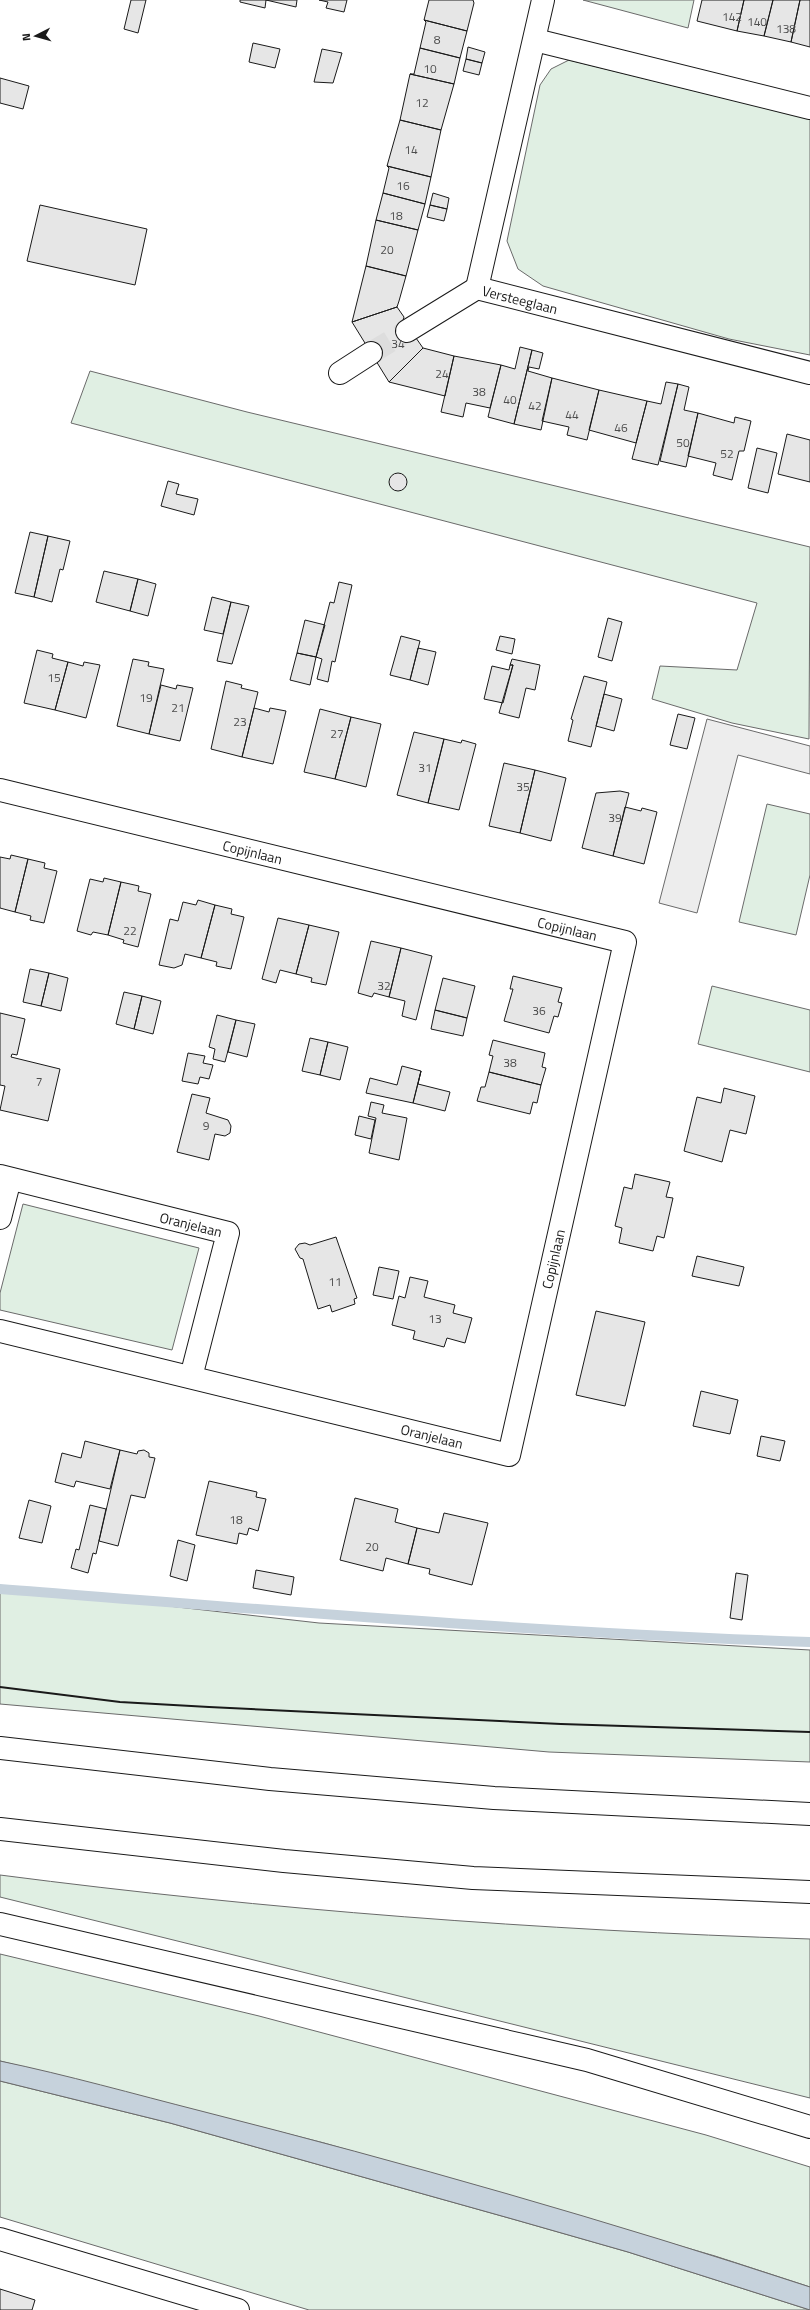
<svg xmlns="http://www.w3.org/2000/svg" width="810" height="2310" font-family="'Titillium Web',sans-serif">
<rect width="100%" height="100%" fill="#fff"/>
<!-- green -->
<path fill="#e0efe3" stroke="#6a6a6a" d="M583 0H694L688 28Z
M569 60 810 119V355L729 339 543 286 518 269 507 241 540 85 551 69Z
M90 371 247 412 810 547 809 739 732 723 652 699 660 666 737 670 757 603 71 423Z
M767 804 810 814V875L796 935 739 922Z
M712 986 810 1010V1072L698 1044Z
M23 1204 199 1248 172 1350 0 1310V1293Z
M0 1587 319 1623 810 1650V1762L549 1752 0 1704Z
M0 1875C269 1910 539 1930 810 1939V2098L0 1897Z
M0 1954 259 2016 706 2135 810 2167V2287L715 2256 324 2143 0 2061Z
M0 2081 170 2123 516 2220 628 2252 810 2310H309L0 2217Z"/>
<!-- parking -->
<path fill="#ededed" stroke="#6a6a6a" d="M707 719 810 746V774L738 755 697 913 659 903Z"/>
<!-- water -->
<path fill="#c6d2dc" stroke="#6a6a6a" d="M0 2061C67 2075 134 2094 201 2111 406 2163 609 2221 810 2287V2310L628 2252 516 2220 170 2123 0 2081Z"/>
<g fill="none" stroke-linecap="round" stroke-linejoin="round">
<!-- stream -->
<path stroke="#c6d2dc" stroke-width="10" d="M0 1589C270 1610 540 1633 810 1642"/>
</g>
<!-- building -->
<path fill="#e6e6e6" stroke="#1a1a1a" d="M131 0H146L138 33 124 29Z
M240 0H297L296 7 266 0 265 8 240 2Z
M319 0H347L344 12 326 8 328 2Z
M429 0H473L474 3 467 31 424 20Z
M702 0H744L737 31 697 21Z
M744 0H773L764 36 737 31Z
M773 0H800L791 42 764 36Z
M800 0H810V47L791 42Z
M424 20 467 31 460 58 420 48 426 22Z
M253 43 280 49 275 68 249 62Z
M468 47 485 52 482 63 466 59Z
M420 48 460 58 454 84 410 74H414Z
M322 49 342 53 333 83 314 82Z
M466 59 482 63 479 75 463 71Z
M410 74 454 84 441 130 400 120Z
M0 78 29 86 23 109 0 103Z
M400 120 441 130 431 177 387 166Z
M387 166 431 177 425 204 383 193 389 168Z
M383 193 425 204 418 230 376 220Z
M433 193 449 198 447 209 430 205Z
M40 205 147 229 135 285 27 261Z
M430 205 447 209 444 221 427 217Z
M376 220 418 230 406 276 366 266Z
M366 266 406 276 399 301 397 307 352 322Z
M397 307 404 317 402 324 416 338 423 348 389 382 352 322Z
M520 347 532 350 514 424 488 417 501 365 515 369Z
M423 348 454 356 445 396 389 382Z
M532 350 543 353 539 369 529 367 528 371 552 378 541 430 514 424Z
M454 356 501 365 490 408 466 403 463 417 441 412Z
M552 378 599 390 587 440 567 435 569 427 542 421Z
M666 382 678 384 658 465 632 459 647 401 661 404Z
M678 384 689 387 684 410 698 413 686 467 660 461Z
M599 390 647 401 636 443 589 430Z
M698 413 734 423 735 417 751 421 744 451H739L732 480 713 475 716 463 688 456Z
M787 434 810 440V482L778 474Z
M757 448 777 453 768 493 748 488Z
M389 482a9 9 0 1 1 18 0a9 9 0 1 1-18 0Z
M168 481 179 484 176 494 198 499 194 515 161 506Z
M30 532 48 536 34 597 15 593Z
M48 536 70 541 63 570 60 569 52 602 34 597Z
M104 571 138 579 130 611 96 602Z
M138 579 156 584 148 616 130 611Z
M339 582 352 585 335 662 332 661 328 682 317 679 322 659 316 657 330 602 334 603Z
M212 597 231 602 223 634 204 630Z
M231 602 249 606 232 664 217 661Z
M608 618 622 622 612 661 598 657Z
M305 620 325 625 316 657 297 653Z
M401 636 420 641 410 680 390 675Z
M500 636 515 639 512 654 496 650Z
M418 648 436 652 428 685 410 680Z
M37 650 53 654 52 658 68 662 55 710 24 703Z
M297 653 316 657 310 685 290 680Z
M133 659 149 662 148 666 164 669 149 734 117 726Z
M512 659 540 665 535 690 526 688 519 718 499 713 513 665H510Z
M68 662 83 666 84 662 100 665 86 718 55 710Z
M510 665H513L503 703 484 699 492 666 509 670Z
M584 676 607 682 591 747 568 741 573 720 571 719Z
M226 681 242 685 241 688 258 692 242 757 211 749Z
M161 685 176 689 177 685 193 688 180 741 149 734Z
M604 694 622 699 614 731 596 726Z
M254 708 269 712 270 708 286 711 273 764 242 757Z
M320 709 351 717 335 779 304 772Z
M678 714 695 718 687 749 670 745Z
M351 717 381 724 366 787 335 779Z
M414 732 444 739 428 803 397 795Z
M444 739 461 743 462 740 476 744 459 810 428 803Z
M504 763 535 770 520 833 489 826Z
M535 770 566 778 551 841 520 833Z
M620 791 629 793 613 856 582 848 596 793Z
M625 807 641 811 642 808 657 812 644 864 613 856Z
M11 855 28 859 15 912 0 908V857L10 859Z
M28 859 45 863 44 868 57 871 44 923 30 920 31 916 15 912Z
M104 878 121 882 108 935 93 932 91 935 77 931 90 879 103 882Z
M121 882 139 886 138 891 151 894 138 947 123 943 124 940 108 935Z
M198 900 215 905 201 958 185 954 182 965 174 968 159 965 170 919 178 921 183 902 196 905Z
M215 905 232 909 231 914 244 917 231 969 216 966 217 962 201 958Z
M278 918 309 925 296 974 280 970 276 983 262 979Z
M309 925 339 932 326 985 311 982 312 978 296 974Z
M371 941 401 948 389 997 374 993 372 997 358 993Z
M401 948 432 956 416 1020 402 1016 405 1001 389 997Z
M30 969 49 973 41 1006 23 1002Z
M49 973 68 978 61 1011 41 1006Z
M513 976 562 988 558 1002 562 1003 558 1017 554 1016 549 1033 504 1021 513 989H510Z
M443 978 475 986 467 1018 435 1010Z
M124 992 142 996 134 1029 116 1024Z
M142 996 161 1001 153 1034 134 1029Z
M435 1010 467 1018 463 1036 431 1029Z
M0 1013 25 1019 17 1055 12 1054 11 1057 60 1069 48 1121 0 1110 5 1086 0 1085Z
M217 1015 236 1020 225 1062 213 1059 215 1049 209 1047Z
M236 1020 255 1024 247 1057 228 1052Z
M310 1038 328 1042 320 1075 302 1071Z
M493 1040 545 1053 542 1067 546 1068 541 1085 489 1072 493 1056 489 1055Z
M328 1042 348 1047 340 1080 320 1075Z
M188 1053 205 1056 203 1063 213 1065 209 1079 200 1077 198 1084 182 1081Z
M402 1066 421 1071 413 1103 366 1093 370 1078 397 1085Z
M421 1071 418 1084 450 1092 445 1111 413 1103Z
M489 1072 541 1085 537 1103 533 1102 530 1114 477 1101 481 1087H485Z
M724 1088 755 1096 746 1134 730 1130 722 1162 684 1151 697 1097 721 1103Z
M192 1094 210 1098 206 1113 228 1120 231 1126 230 1133 225 1136 215 1134 209 1160 177 1152Z
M371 1102 384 1105 382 1113 407 1118 399 1160 369 1153 376 1118 368 1116Z
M359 1116 375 1120 371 1139 355 1135Z
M635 1174 670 1182 666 1197 673 1198 664 1238 657 1236 653 1251 619 1243 622 1228 615 1226 624 1187 632 1189Z
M336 1237 357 1298 354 1299 355 1304 332 1312 330 1305 318 1309 303 1259 300 1258 295 1249 299 1244 305 1243 310 1245Z
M697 1256 744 1267 739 1286 692 1276Z
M379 1267 399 1271 393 1299 373 1295Z
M410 1277 428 1281 424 1297 455 1305 453 1313 472 1318 465 1343 447 1338 444 1347 413 1339 415 1331 392 1325 399 1296 405 1298Z
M596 1311 645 1322 625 1406 576 1395Z
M701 1391 738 1400 730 1434 693 1426Z
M761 1436 785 1441 780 1461 757 1456Z
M85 1441 120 1450 110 1489 76 1481 74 1487 55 1482 62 1453 81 1458Z
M120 1450 137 1454 138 1451 144 1450 149 1453V1457L155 1458 145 1498 131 1495 118 1546 99 1541Z
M209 1481 257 1492 256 1497 266 1499 258 1531 249 1528 247 1535 239 1533 237 1544 196 1535Z
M355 1498 398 1509 395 1522 417 1528 408 1564 386 1558 383 1571 340 1560Z
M29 1500 51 1506 42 1543 19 1538Z
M90 1505 106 1509 96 1554 93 1553 88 1573 71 1568 76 1549 79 1550Z
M444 1513 488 1523 472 1585 429 1574 430 1569 408 1564 417 1528 439 1533Z
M178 1540 195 1545 187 1581 170 1576Z
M256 1570 294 1577 291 1595 253 1588Z
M736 1573 748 1575 742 1620 730 1618Z
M0 2289 35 2300 32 2310H0Z"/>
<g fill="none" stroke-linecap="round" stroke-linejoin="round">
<!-- minor-tunnel -->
<path stroke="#ddd" stroke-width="22" stroke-dasharray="22 11" stroke-linecap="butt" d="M371 353 407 331"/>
<!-- minor casing -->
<g stroke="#1a1a1a" stroke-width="24">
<g id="minor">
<path id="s1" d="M543 0 477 288 810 373"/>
<path d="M535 40 810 108"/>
<path d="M407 331 477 288"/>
<path d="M340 373 371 353"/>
<path id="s2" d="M0 790 625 942 509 1455 0 1331"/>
<path id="s3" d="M0 1176 228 1233 191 1377"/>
<path d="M0 1218 10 1179"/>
<path d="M0 2239 238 2310"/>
</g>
</g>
<!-- highway casing -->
<g stroke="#1a1a1a" stroke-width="24">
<path id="highway" d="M0 1748 270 1779 494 1798 810 1814
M0 1829 284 1861 473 1878 810 1892
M0 1924 587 2060 810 2127"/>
</g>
<!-- minor -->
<use href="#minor" stroke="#fff" stroke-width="22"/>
<!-- highway -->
<use href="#highway" stroke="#fff" stroke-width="22"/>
<!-- wall -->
<path stroke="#1a1a1a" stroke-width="2" d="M0 1687 120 1702 209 1707 561 1724 810 1732"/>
</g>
<g text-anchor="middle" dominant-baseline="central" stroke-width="3" stroke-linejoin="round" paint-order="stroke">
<!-- number labels -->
<g font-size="12" fill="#4d4d4d">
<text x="732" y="16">142</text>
<text x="757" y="21">140</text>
<text x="786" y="28">138</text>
<text x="437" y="39">8</text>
<text x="430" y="68">10</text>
<text x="422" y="102">12</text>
<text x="411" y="149">14</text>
<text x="403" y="185">16</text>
<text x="396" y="215">18</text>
<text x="387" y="249">20</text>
<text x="398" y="343">34</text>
<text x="442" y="373">24</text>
<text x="479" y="391">38</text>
<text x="510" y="399">40</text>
<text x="535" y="405">42</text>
<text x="572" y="414">44</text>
<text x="621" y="427">46</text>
<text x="683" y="442">50</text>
<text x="727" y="453">52</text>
<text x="54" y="677">15</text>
<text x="146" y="697">19</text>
<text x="178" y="707">21</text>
<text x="240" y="721">23</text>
<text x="337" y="733">27</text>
<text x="425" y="767">31</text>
<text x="523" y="786">35</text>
<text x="615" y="817">39</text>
<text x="130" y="930">22</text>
<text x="384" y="985">32</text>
<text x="539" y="1010">36</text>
<text x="510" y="1062">38</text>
<text x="39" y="1081">7</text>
<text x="206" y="1125">9</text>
<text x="335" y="1281">11</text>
<text x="435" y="1318">13</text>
<text x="236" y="1519">18</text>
<text x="372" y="1546">20</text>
</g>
<!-- street labels -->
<g font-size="14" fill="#1a1a1a" stroke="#fff">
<text stroke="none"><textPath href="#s1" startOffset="340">Versteeglaan</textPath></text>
<text stroke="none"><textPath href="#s2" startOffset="260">Copijnlaan</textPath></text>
<text stroke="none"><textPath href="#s2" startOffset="584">Copijnlaan</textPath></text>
<text stroke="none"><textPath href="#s3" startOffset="197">Oranjelaan</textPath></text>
<text transform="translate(553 1259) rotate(-77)">Copijnlaan</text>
<text transform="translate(432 1436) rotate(14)">Oranjelaan</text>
</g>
</g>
<!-- north arrow -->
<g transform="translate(36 36) rotate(264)" stroke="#ffffff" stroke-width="3" paint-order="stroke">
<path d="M0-3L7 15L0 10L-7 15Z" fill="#1a1a1a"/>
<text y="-6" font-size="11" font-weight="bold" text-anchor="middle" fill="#1a1a1a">N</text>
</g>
</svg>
